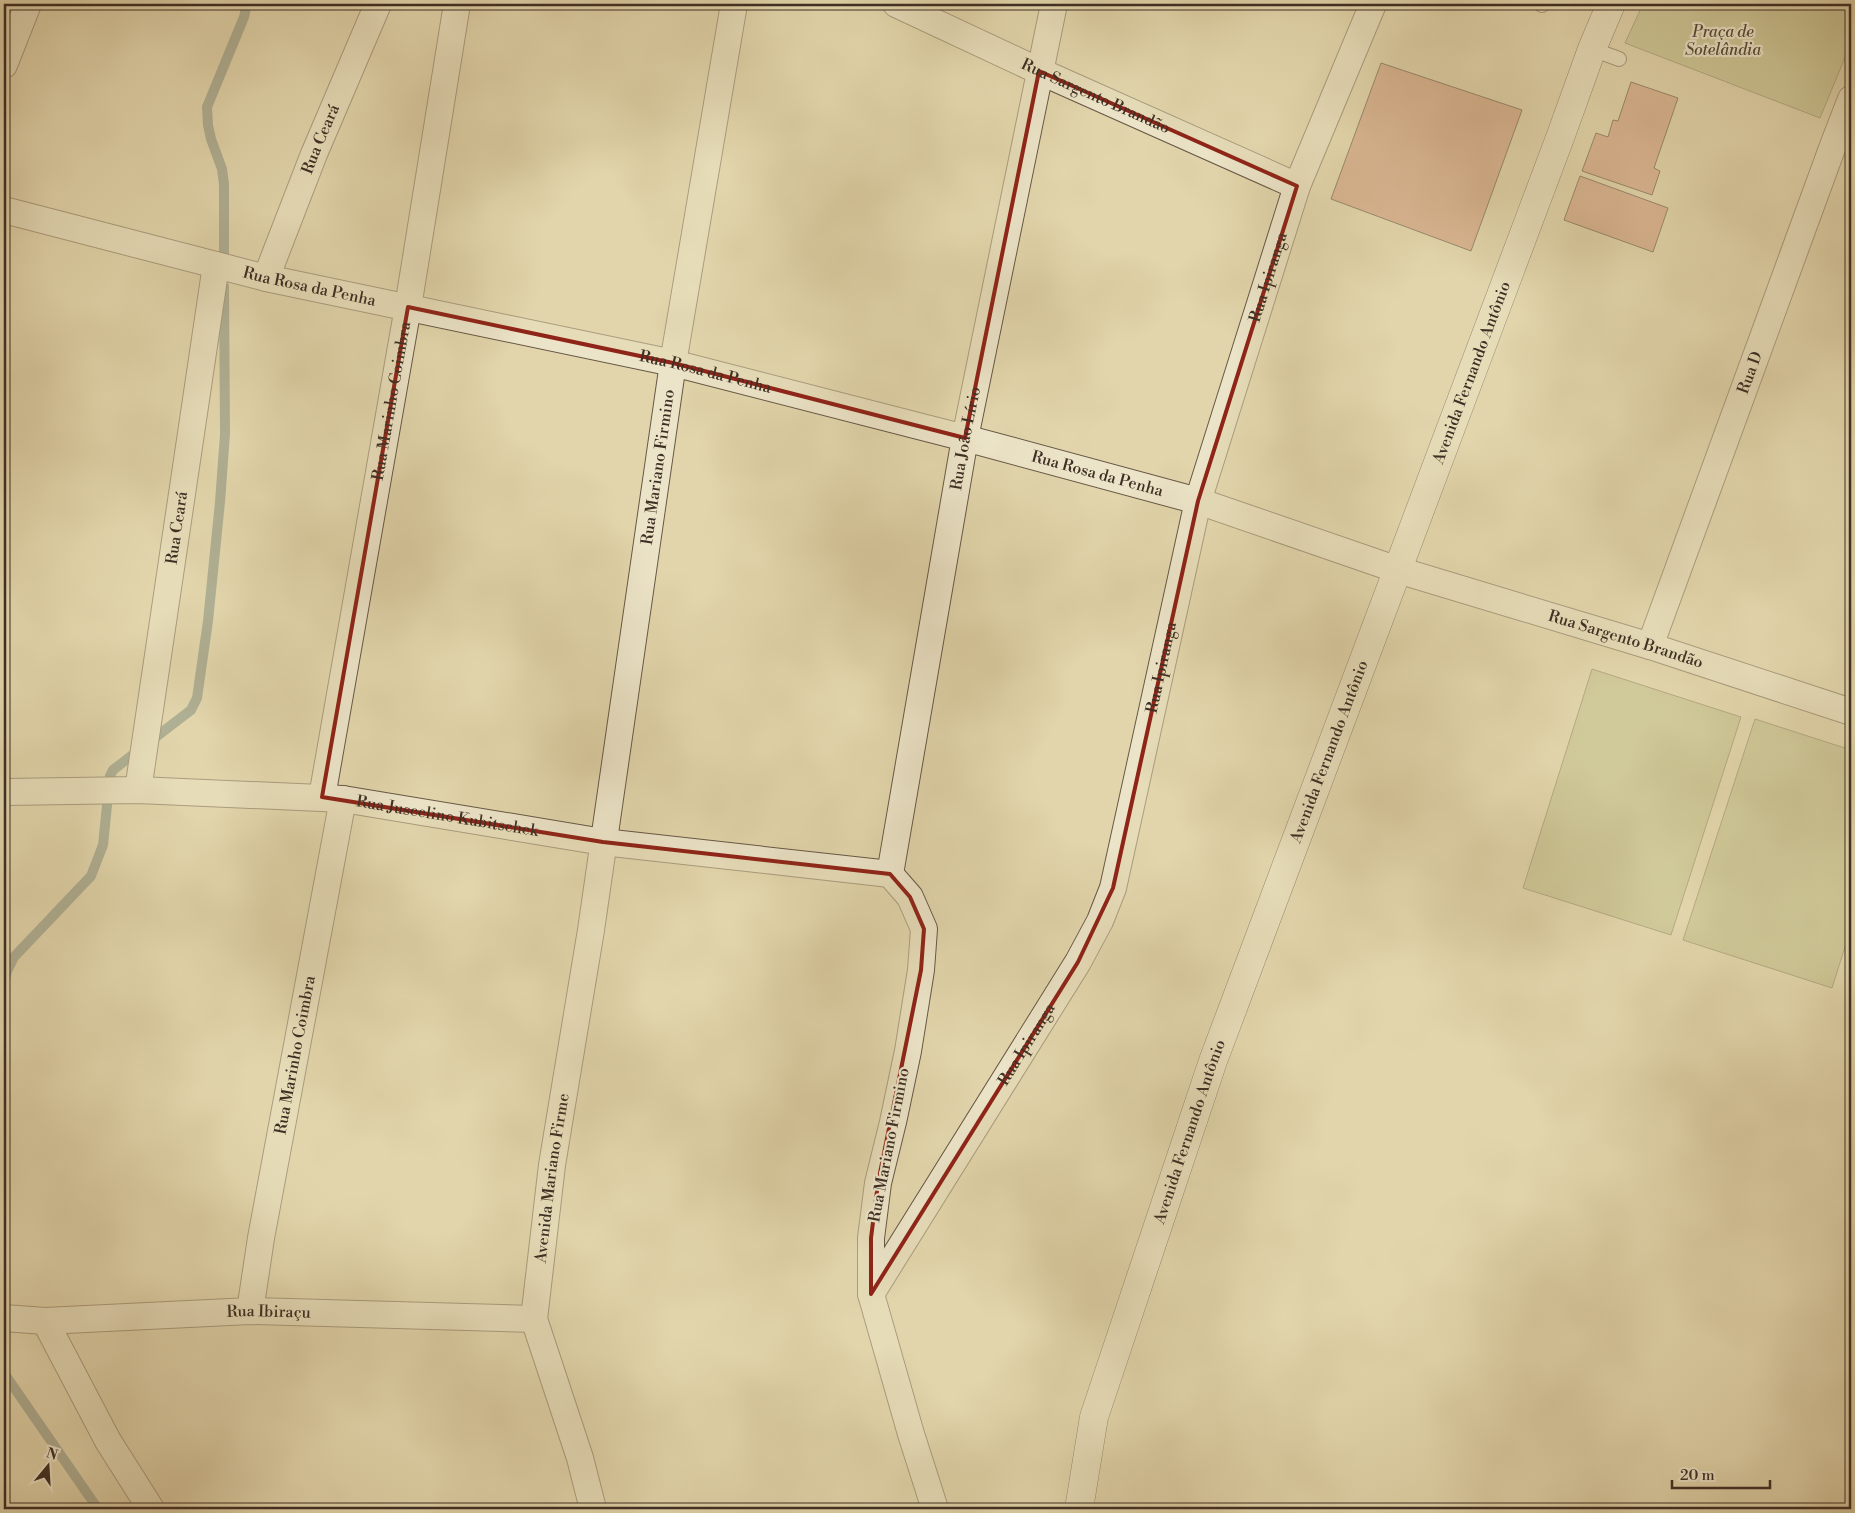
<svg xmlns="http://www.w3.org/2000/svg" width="1855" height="1513" font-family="'Libre Bodoni',serif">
<rect width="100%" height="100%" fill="#e2d5ab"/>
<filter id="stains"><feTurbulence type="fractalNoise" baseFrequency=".004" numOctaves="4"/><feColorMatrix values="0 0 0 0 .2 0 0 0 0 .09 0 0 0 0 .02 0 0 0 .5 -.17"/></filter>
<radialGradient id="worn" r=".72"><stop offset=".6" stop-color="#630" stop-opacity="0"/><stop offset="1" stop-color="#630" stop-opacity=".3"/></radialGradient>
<!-- green -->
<path fill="#babb84" stroke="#7c7554" d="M1643 4H1851V43L1820 118 1625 43Z
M1592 669 1741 717 1671 935 1523 888Z
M1755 719 1851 750V928L1832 988 1683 940Z"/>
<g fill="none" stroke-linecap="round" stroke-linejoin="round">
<!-- stream -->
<path stroke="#728176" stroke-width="10" d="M224 266V184L222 169 211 139 208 125 207 107 244 17 247 4
M4 985 7 971 14 957 91 876 103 845 110 776 113 770 191 710 197 698 208 621 220 502 225 434 224 286
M4 1373 98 1509"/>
</g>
<!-- building -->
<path fill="#ce9074" stroke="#3e2f25" d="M1381 63 1522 110 1471 251 1331 199Z
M1631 82 1678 98 1654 168 1660 171 1652 195 1582 171 1596 133 1608 137 1613 120 1618 121Z
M1580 176 1668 208 1653 252 1564 220Z"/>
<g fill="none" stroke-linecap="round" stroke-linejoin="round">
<!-- lane casing -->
<g stroke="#675846" stroke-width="16">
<path id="lane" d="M1542 5 1543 4
M1592 49 1619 59"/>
</g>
<!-- street casing -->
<g stroke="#675846" stroke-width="28">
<g id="street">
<path id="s1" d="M896 4 1039 71 1297 186"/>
<path d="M4 65 28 4"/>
<path id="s2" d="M4 210 266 278 673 363 965 438 1198 501 1398 570 1650 646 1851 712"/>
<path id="s3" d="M266 278 314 154 378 4"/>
<path id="s4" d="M1650 646 1834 143 1851 99"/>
<path id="s5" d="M138 790 216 265"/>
<path id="s6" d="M4 792 138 790 343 799 603 842 890 874"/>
<path id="s7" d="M322 797 408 307 457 4"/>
<path id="s8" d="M890 874 965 438 1054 4"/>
<path d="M890 874 910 897 924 929 921 970 908 1051 893 1122 878 1183 871 1238V1294L911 1434 935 1509"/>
<path id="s9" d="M871 1294 1078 962 1100 921 1113 888 1198 501 1297 186 1373 4"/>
<path id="s10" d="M250 1311 261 1238 343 799"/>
<path id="s11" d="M4 1318 45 1321 250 1311 534 1319"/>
<path d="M45 1321 108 1441 151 1509"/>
<path id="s12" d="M593 1509 580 1458 534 1319 552 1165 591 930 673 363 734 4"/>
</g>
</g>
<!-- secondary casing -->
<g stroke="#3e2f25" stroke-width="29">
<g id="secondary">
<path id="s13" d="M1079 1509 1094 1417 1213 1061 1561 135 1592 49 1611 4"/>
</g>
</g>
<!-- lane -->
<use href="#lane" stroke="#ece4c8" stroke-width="14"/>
<!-- street -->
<use href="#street" stroke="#ece4c8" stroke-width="26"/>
<!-- secondary -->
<use href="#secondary" stroke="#ece4c8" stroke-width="28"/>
</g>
<!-- marked area -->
<path d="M0 0H1855V1513H0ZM1039 71 1297 186 1198 501 1113 888 1078 962 871 1294V1238L878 1183 921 970 924 929 910 897 890 874 603 842 322 797 408 307 673 363 965 438Z" fill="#e2d5ab" fill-opacity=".55" fill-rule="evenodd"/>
<path fill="none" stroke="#8f2418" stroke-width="4" stroke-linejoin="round" d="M1039 71 1297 186 1198 501 1113 888 1078 962 871 1294V1238L878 1183 921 970 924 929 910 897 890 874 603 842 322 797 408 307 673 363 965 438Z"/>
<g text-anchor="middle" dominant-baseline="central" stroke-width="4.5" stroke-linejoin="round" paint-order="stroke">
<!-- park labels -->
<g font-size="16" font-style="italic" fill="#574b38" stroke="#ece4c8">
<text x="1723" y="32">Praça de<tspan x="1723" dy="18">Sotelândia</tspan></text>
</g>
<!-- street labels -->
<g font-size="16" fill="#3e2f25" stroke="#ece4c8">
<text stroke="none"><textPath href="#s1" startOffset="220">Rua Sargento Brandão</textPath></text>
<text stroke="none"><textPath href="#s3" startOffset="149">Rua Ceará</textPath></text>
<text stroke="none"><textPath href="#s9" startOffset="1104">Rua Ipiranga</textPath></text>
<text stroke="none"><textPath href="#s2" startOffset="315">Rua Rosa da Penha</textPath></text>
<text stroke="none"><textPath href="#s2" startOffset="720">Rua Rosa da Penha</textPath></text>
<text stroke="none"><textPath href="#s4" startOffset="291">Rua D</textPath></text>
<text stroke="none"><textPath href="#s13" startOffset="1204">Avenida Fernando Antônio</textPath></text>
<text stroke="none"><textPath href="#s7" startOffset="402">Rua Marinho Coimbra</textPath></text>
<text stroke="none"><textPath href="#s8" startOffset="442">Rua João Lírio</textPath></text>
<text stroke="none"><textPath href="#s12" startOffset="1060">Rua Mariano Firmino</textPath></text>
<text stroke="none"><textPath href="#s2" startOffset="1125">Rua Rosa da Penha</textPath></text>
<text stroke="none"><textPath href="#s5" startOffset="265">Rua Ceará</textPath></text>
<text stroke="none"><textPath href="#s2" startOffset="1679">Rua Sargento Brandão</textPath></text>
<text stroke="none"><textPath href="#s9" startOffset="699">Rua Ipiranga</textPath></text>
<text stroke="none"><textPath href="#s13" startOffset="799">Avenida Fernando Antônio</textPath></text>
<text stroke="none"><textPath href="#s6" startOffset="445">Rua Juscelino Kubitschek</textPath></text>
<text stroke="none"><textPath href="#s9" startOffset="294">Rua Ipiranga</textPath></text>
<text stroke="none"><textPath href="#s10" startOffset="260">Rua Marinho Coimbra</textPath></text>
<text stroke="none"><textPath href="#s13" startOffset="394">Avenida Fernando Antônio</textPath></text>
<text transform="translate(889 1145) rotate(-79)">Rua Mariano Firmino</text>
<text stroke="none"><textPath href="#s12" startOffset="341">Avenida Mariano Firme</textPath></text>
<text stroke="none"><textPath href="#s11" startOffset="265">Rua Ibiraçu</textPath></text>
</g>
</g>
<!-- margin -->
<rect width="1855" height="1513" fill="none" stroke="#e2d5ab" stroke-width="20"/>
<rect x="5" y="5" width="1845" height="1503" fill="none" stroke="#3e2f25" stroke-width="2.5"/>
<rect x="10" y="10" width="1835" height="1493" fill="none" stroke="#3e2f25"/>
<!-- north arrow -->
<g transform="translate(48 1466) rotate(18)" stroke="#ece4c8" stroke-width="4" paint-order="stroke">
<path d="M0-4L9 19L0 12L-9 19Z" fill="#3e2f25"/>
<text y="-8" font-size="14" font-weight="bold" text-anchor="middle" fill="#3e2f25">N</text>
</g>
<!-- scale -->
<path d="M1672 1480v8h98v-8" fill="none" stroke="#3e2f25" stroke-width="2.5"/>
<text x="1680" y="1480" font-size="15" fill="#3e2f25" stroke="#ece4c8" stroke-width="4" paint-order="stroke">20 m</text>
<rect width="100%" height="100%" filter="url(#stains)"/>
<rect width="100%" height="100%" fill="url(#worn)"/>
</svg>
